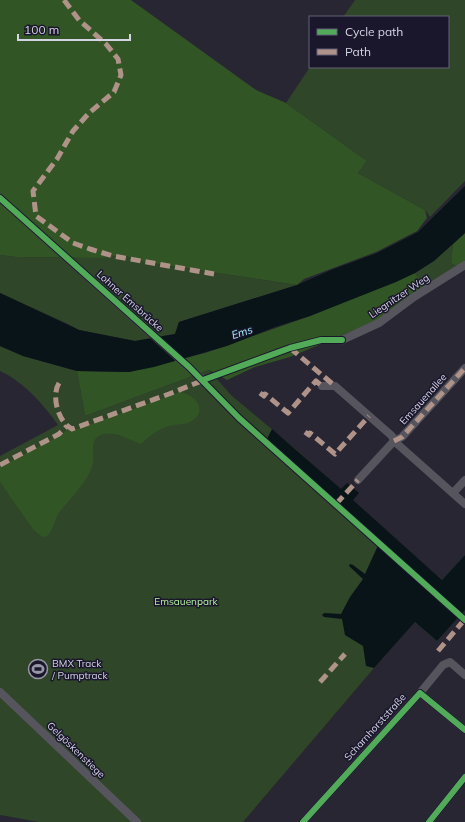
<svg xmlns="http://www.w3.org/2000/svg" width="465" height="822" font-family="Mulish,sans-serif">
<rect width="100%" height="100%" fill="#272632"/>
<!-- green -->
<path fill="#2f4628" d="M355 0H465V181L430 217 425 210 358 173 367 161 286 103 310 67H448V17H343Z
M453 244 451 263 456 266 426 289 415 273 434 260Z
M0 255 16 257 104 258 124 255 138 261 297 285 179 322 175 334 135 341 79 330 68 324 0 293Z
M0 346 23 356 77 371 85 416 209 370 231 395 299 452 442 580 465 555V610L437 641 415 622 374 668 243 822H134L132 821 131 822H39L0 815V456L58 425C43 404 24 382 0 371Z"/>
<!-- forest -->
<path fill="#325525" d="M0 0H131L256 90 286 103 367 161 358 173 425 210 427 218 417 231 376 252 304 279 297 285 138 261 124 255 104 258 16 257 0 255Z
M465 233V262L456 266 451 263 453 244Z
M415 273 426 289 381 319 290 357 255 367 227 380 209 370 85 416 77 371 129 372 205 353 310 316Z
M181 392C198 396 209 413 188 423 182 425 175 424 169 426 158 429 149 436 141 444 127 439 111 428 97 437 90 443 95 458 92 467 87 482 68 501 58 514 54 522 53 530 47 536L42 537 33 529 0 482V467L63 434 67 430 72 431Z"/>
<!-- water -->
<path fill="#091418" d="M465 186V233L434 261 415 273 396 282 310 316 275 327 227 346 154 367 129 372 77 371 23 356 0 346V293L79 330 135 341 175 334 179 322 297 285 331 270 377 253 418 232Z
M272 429 341 489 347 483 359 493 353 500 442 580 465 555V610L437 641 415 622 374 668 366 666 363 646 345 635 342 619 324 617 322 615 324 613 341 614 350 597 363 579 349 566 350 564 353 565 365 574 380 541 267 439Z"/>
<g fill="none" stroke-linecap="round" stroke-linejoin="round">
<!-- minor -->
<path stroke="#56555e" stroke-width="8" d="M0 198 203 380
M342 340 379 323 414 297 465 265
M322 386H335L392 436 394 441 465 504
M358 480 394 441 402 437 465 368
M453 493 465 480
M0 692 137 822
M420 693 443 665 450 662 465 675
M303 822 420 693 465 730
M429 822 465 777"/>
<!-- quiet -->
<path stroke="#af9288" stroke-width="5" stroke-dasharray="10 5" stroke-linecap="butt" d="M64 0 79 20 106 44 118 59 121 75 114 92 89 113 73 131 57 159 33 191 36 216 73 243 90 249 113 256 214 274
M290 348 335 386
M59 383C51 396 58 422 72 429L169 394 204 380
M260 393 264 396 265 394 288 413 316 381 322 386
M305 432 309 435 310 433 335 454 369 416
M394 441 402 437 465 368
M0 465 59 434 67 426
M336 504 358 480
M438 651 465 619
M320 682 345 654"/>
<!-- cycleway casing -->
<g stroke="#1a172d" stroke-width="8">
<path id="cycleway" d="M0 198 189 367 239 418 465 620
M203 380 290 348 321 340H342
M303 822 420 693 465 730
M429 822 465 777"/>
</g>
<!-- cycleway -->
<use href="#cycleway" stroke="#51ab58" stroke-width="6"/>
</g>
<!-- icons -->
<defs>
<g id="stadium-ring" transform="scale(1)"><circle r="9.5" fill="#1a172d" stroke="#9897a6" stroke-width="1.5"/><path d="M0-5a6.5 5 0 1 0 0 10a6.5 5 0 1 0 0-10ZM-3.5-1.8h7v3.6h-7Z" fill="#9897a6"/></g>
</defs>
<g fill-rule="evenodd">
<use href="#stadium-ring" x="38" y="669"/>
</g>
<g text-anchor="middle" dominant-baseline="central" stroke-width="3" stroke-linejoin="round" paint-order="stroke">
<!-- street labels -->
<g font-size="10" fill="#d5d4e4" stroke="#1a172d">
<text transform="translate(399 296) rotate(-34)">Liegnitzer Weg</text>
<text transform="translate(130 301) rotate(42)">Lohner Emsbrücke</text>
<text transform="translate(423 399) rotate(-48)">Emsauenallee</text>
<text transform="translate(375 727) rotate(-48)">Scharnhorststraße</text>
<text transform="translate(76 750) rotate(44)">Gelgöskenstiege</text>
</g>
<!-- park labels -->
<g font-size="10" fill="#b7f5a1" stroke="#1a172d">
<text x="186" y="601">Emsauenpark</text>
</g>
<!-- poi labels -->
<g font-size="10" fill="#d5d4e4" stroke="#1a172d" text-anchor="start">
<text x="52" y="663">BMX Track<tspan x="52" dy="12">/ Pumptrack</tspan></text>
</g>
<!-- water labels -->
<g font-size="11" font-style="italic" fill="#a5efff" stroke="#1a172d">
<text transform="translate(242 332) rotate(-18)">Ems</text>
</g>
</g>
<!-- legend -->
<rect x="309" y="16" width="140" height="52" fill="#1a172d" stroke="#656376"/>
<rect x="317" y="29" width="20" height="6" fill="#51ab58" stroke="#656376"/>
<text x="345" y="36" font-size="12" fill="#d5d4e4">Cycle path</text>
<rect x="317" y="49" width="20" height="6" fill="#af9288" stroke="#656376"/>
<text x="345" y="56" font-size="12" fill="#d5d4e4">Path</text>
<!-- scale -->
<path d="M18 34v6h112v-6" fill="none" stroke="#d5d4e4" stroke-width="2"/>
<text x="24" y="34" font-size="12" fill="#d5d4e4" stroke="#1a172d" stroke-width="3" paint-order="stroke">100 m</text>
</svg>
